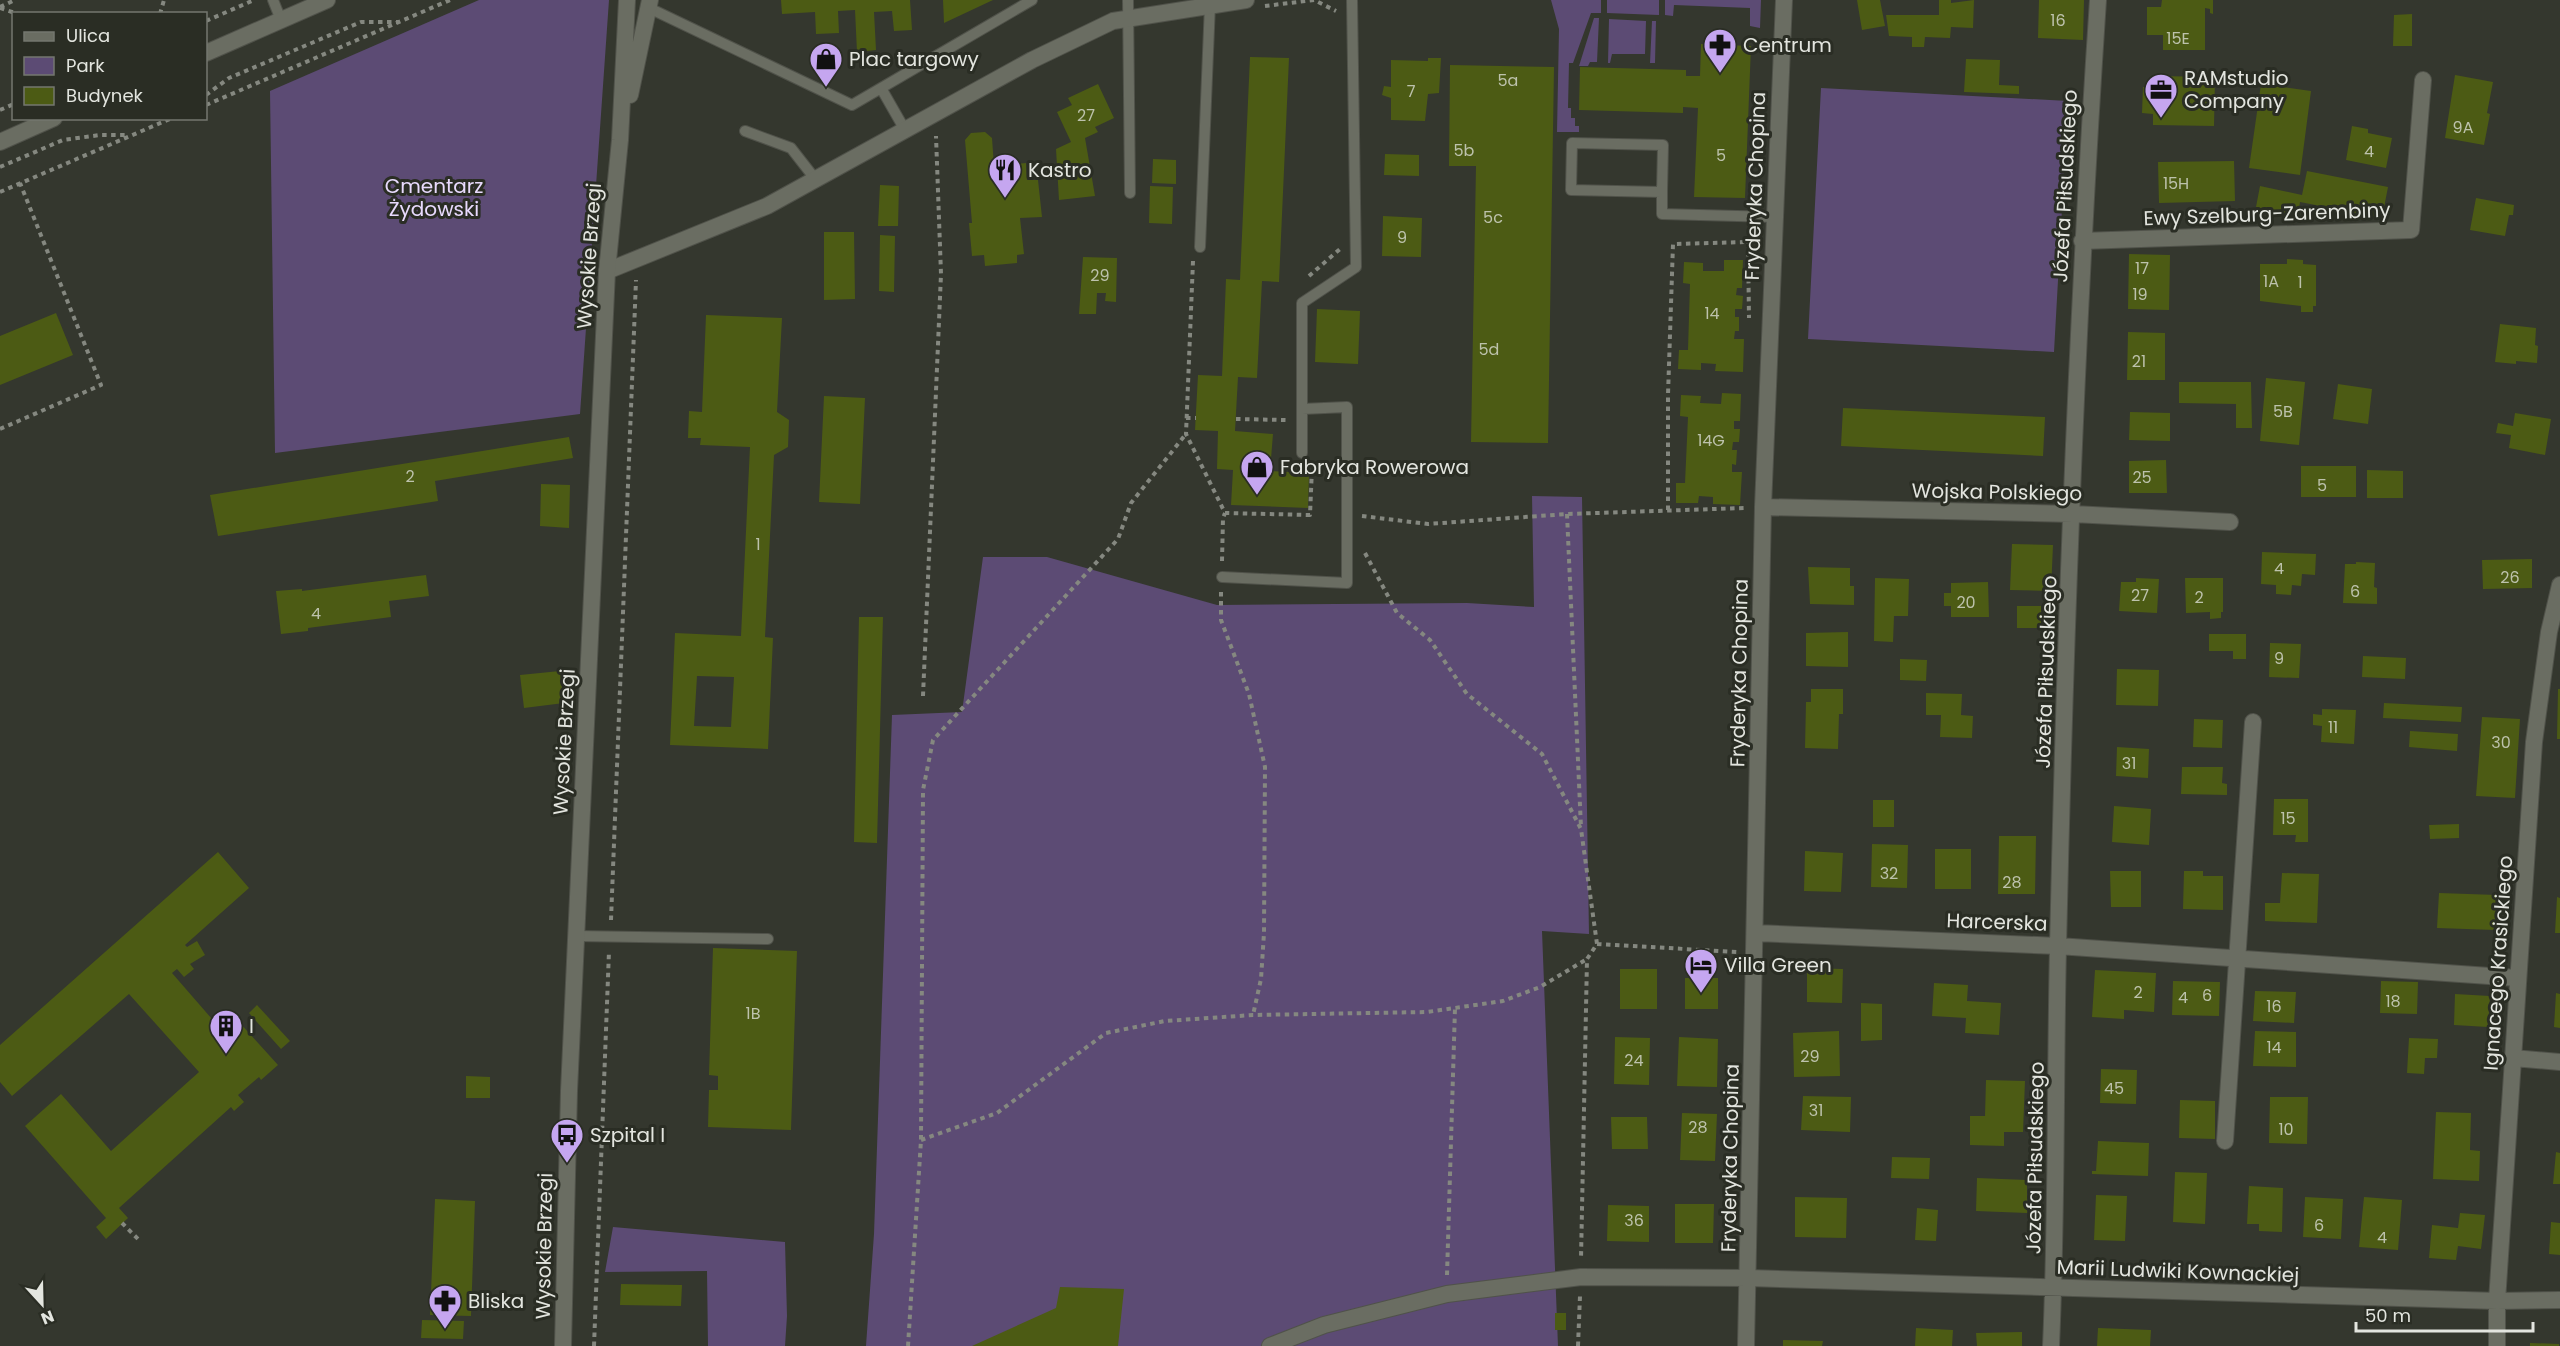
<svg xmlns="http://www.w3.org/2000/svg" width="2560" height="1346" font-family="Poppins,sans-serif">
<rect width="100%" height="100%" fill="#34372e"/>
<!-- green -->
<path fill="#5c4b74" d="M479 0H609L580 414 275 453 270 91Z
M1551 0H1601V13H1591L1573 63H1569L1568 108H1571V118H1575V126H1579V132H1557L1559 29Z
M1607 0H1659V15L1607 13Z
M1665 0H1761L1760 28 1750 26V8L1674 5 1673 16 1665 15Z
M1594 18H1599L1597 62H1590L1588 66H1579Z
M1609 19 1646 21 1645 54H1612L1610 63H1608Z
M1652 21H1656L1655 63H1650Z
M1821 88 2068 101 2054 352 1808 339Z
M1532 496 1582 497 1589 934 1542 931 1558 1346H866L874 1234 892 715 962 712 983 557H1047L1217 605 1467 603 1534 607Z
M613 1227 785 1242 787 1316 785 1346H708L707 1271 605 1272Z"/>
<!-- building -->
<path fill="#4c5b14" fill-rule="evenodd" d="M781 0H910L912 30 894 31 892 11 874 12 876 50 857 52 855 10 838 11 839 33 816 34 815 12 782 14Z
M943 0H993L944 23Z
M1857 0H1880L1885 26 1862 30Z
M1939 0H1951V3L1974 0 1973 28 1951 27 1950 38 1925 37 1924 47H1912V37L1889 36 1886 15H1939Z
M2039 0H2084L2083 40 2038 38Z
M2162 0H2213V14L2210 13V9L2205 8V50H2163V35H2147V7H2161Z
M2412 14V46H2393L2394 15Z
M1701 44 1751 46 1745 198 1694 197 1698 108 1683 107V113L1579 110 1580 67 1686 70V76H1700Z
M1250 57 1289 58 1279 282 1262 281 1257 378 1238 377 1235 431 1273 434 1270 471 1309 473 1308 508 1231 505 1233 470 1217 469 1218 431 1195 430 1198 375 1222 376 1226 279 1240 280Z
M1428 58H1441L1439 93 1428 94 1425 121 1391 120V98L1382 95 1384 86 1391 87V60L1428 61Z
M1966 59 2000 60 1999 85 2019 86V94L1964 92Z
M1450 65 1554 67 1548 443 1471 442 1476 166H1449Z
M2455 75 2493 82 2487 113 2490 114 2484 145 2445 138Z
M2154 76 2215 77 2214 126 2153 125V114L2142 113 2143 87H2154Z
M1098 84 1114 118 1095 127 1098 132 1085 138 1095 196 1059 200 1056 149 1071 142 1057 112 1072 105 1068 98Z
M2261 84 2311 91 2300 175 2249 168Z
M2352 126 2368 129V133L2392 138 2386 168 2346 160Z
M985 132 992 138 994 166 1026 163 1027 180H1038L1042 217 1020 218 1024 254 1017 255V263L985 266 984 255 972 256 969 223H972L965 140 971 133Z
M1385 154 1419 155V176L1384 175Z
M1153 159 1176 160V184L1152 183Z
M2234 161 2235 201 2159 203 2158 162Z
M2307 171 2388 187 2382 218 2300 202 2298 216 2256 207 2260 186 2302 195Z
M880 185 899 186 898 226H878Z
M1150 186 1173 187 1172 224 1149 223Z
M2476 198 2514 205 2513 215H2509L2505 236 2470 230Z
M1383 216 1422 218 1421 257 1382 256Z
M824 232H854L855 299 824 300Z
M880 235 895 236 894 292 879 291Z
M2129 254 2170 255 2169 310 2128 309Z
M1083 257 1117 258 1116 302 1105 301 1106 293H1097L1096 314H1079Z
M2287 259 2303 260V264L2316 265V306H2313V312H2301V306L2260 301V264H2287Z
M1724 260H1743L1742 288H1737L1736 295 1743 296 1742 309H1735V317H1739V331H1735L1734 339H1744L1743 372 1715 371 1716 364 1701 363V370L1678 369 1679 350H1688L1690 284 1683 283 1684 262 1703 263V271H1724Z
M1317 309 1360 311 1358 364 1315 362Z
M56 313 73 355 0 385V336Z
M706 315 782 318 777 412 789 420 788 447 774 455 765 637 773 638 768 749 670 745 675 633 741 636 750 447 700 445 701 438H688L689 411 702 412ZM697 676 734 677 731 727 694 726Z
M2500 324 2536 328 2535 345 2538 346 2537 363 2516 361V364L2495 362Z
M2128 332 2165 333V380H2127Z
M2266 378 2305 382 2299 445 2260 441Z
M2179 382H2251L2252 428H2236V404L2179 403Z
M2338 384 2372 389 2368 424 2333 419Z
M1722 393 1741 394 1740 421H1734V429H1740L1739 442H1733L1732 450H1737L1736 465 1732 464V472H1742L1740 505 1713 504V497L1699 496 1698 503H1676V483H1685L1688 417 1680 416 1681 395 1701 396 1700 403 1721 404Z
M824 396 865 398 860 504 819 502Z
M1843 408 2045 417 2043 456 1841 446Z
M2130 412 2170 413V441L2129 440Z
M2515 413 2551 419 2545 455 2509 448 2511 435 2496 433 2498 423 2513 426Z
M569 437 573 458 435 481 438 501 218 536 210 495Z
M2166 460 2167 493H2129V461Z
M2301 466H2356V497H2301Z
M2367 470 2403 471V498H2367Z
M541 484 570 485 569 528 540 526Z
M2012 544 2053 545 2051 591 2010 590Z
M2262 552 2316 554 2315 575 2302 574 2301 586 2292 585 2291 595 2276 594V585L2261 584Z
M2532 559V588L2483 589 2482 560Z
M2356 562 2375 563 2374 587 2377 588V604L2343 603 2345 564H2356Z
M1808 567 1850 568V586H1854V605L1810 604Z
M426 575 429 596 389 601 391 617 308 628V631L281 634 276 591 302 589V591Z
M1875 578 1909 579 1908 616H1894L1893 642 1874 641Z
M2136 578 2159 579 2157 613 2119 611 2121 582H2136Z
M2185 578H2223V612H2221V618L2210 619V612L2186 613Z
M1988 582 1989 617H1951V606H1944V593H1951V583Z
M2017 606H2041V628H2017Z
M859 617H883L877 843 854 842Z
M1848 632V667L1806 666V633Z
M2209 634H2246V659H2233V651H2209Z
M2270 643 2301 644 2299 678 2269 677Z
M2363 656 2406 658 2405 679 2362 677Z
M1900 659 1927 660 1926 681 1900 680Z
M2117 669 2159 670 2158 706 2116 705Z
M560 671 564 703 524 708 520 675Z
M1811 689H1843V714H1839L1838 749 1805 748 1806 702H1811Z
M2558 689H2560V739H2557Z
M1926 693 1962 694 1961 715 1973 716 1972 738 1940 737 1941 715H1926Z
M2384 703 2462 707 2461 722 2383 718Z
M2322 709 2356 710 2354 744 2321 742 2322 726 2313 725V714L2322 715Z
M2482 717 2520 719 2515 798 2476 796Z
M2194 719 2223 720 2222 748 2193 747Z
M2410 731 2458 734 2457 751 2409 747Z
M2117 747 2149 749 2148 778 2116 776Z
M2182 767H2223L2222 783 2227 784V795L2181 794Z
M2274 799H2308V842H2295L2296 835H2273Z
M1873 800H1894V827H1873Z
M2114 806 2151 809 2149 845 2112 842Z
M2459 824V838L2430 839 2429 825Z
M1999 836H2036L2035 894H1998Z
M1872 844 1908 845 1907 888 1871 887Z
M1935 849H1971V889H1935Z
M1805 851 1843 853 1841 892 1804 891Z
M218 852 249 888 185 945 187 947 197 941 205 955 190 964 194 969 184 977 177 969 172 973 225 1034 239 1022 278 1065 261 1080 259 1077 238 1095 244 1102 234 1111 231 1107 119 1208 128 1218 106 1239 96 1227 106 1218 25 1126 61 1094 111 1151 199 1072 129 994 12 1096 0 1082V1045Z
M2110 871H2141V907H2111Z
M2184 871H2203V876H2223V910L2183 909Z
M2282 873 2319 874 2317 923 2265 921V903H2280Z
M2439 893 2497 895 2495 930 2437 928Z
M2557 897 2560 898V933H2555Z
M713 948 797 951 791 1130 708 1127 709 1090H718V1076L709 1075Z
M1807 968 1843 969 1842 1003 1807 1002Z
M1620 969H1657V1009H1620Z
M2095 970 2156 973 2154 1012 2124 1010V1019L2092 1017Z
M1685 978H1718V1009H1685Z
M2173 981 2220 982 2219 1016 2172 1015Z
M2381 981 2418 982 2417 1014 2380 1013Z
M1934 983 1968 985 1967 1001 2001 1003 1999 1035 1965 1033 1966 1018 1932 1016Z
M2255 991 2296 992 2294 1023 2253 1021Z
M2556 993 2560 994V1028L2554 1027Z
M2455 994 2490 996 2488 1027 2454 1025Z
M1861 1003 1882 1004V1040L1861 1041Z
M257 1005 290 1041 281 1049 249 1013Z
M1839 1031 1840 1076 1794 1077 1793 1033Z
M2255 1031 2296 1032V1067L2253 1066Z
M1615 1037 1650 1038 1649 1085 1614 1084Z
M1679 1037 1718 1039 1717 1087 1677 1086Z
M2409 1038 2438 1039 2437 1058H2425L2424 1074 2407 1073Z
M2101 1069 2137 1070 2136 1104 2100 1103Z
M466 1076 490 1077V1098H466Z
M1986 1080 2025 1081 2023 1132H2004V1146L1970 1145V1116H1985Z
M1803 1096 1851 1097 1850 1132 1801 1130Z
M2270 1097H2308L2307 1144 2269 1143Z
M2180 1100 2215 1101V1139L2179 1138Z
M2436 1112 2471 1113 2470 1150 2480 1151 2479 1181 2433 1179Z
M1682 1113 1717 1114 1715 1161 1680 1160Z
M1611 1117H1647L1648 1149H1612Z
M2098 1141 2149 1143 2148 1176 2092 1174V1171H2096Z
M2556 1152 2560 1153V1184H2553Z
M1892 1157 1930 1158 1929 1179 1891 1178Z
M2175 1172 2207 1173 2205 1224 2173 1222Z
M1977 1178 2027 1180V1213L1976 1211Z
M2249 1186 2283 1188 2282 1232 2259 1231V1224H2247Z
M2096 1195 2127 1196 2125 1241 2094 1240Z
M1795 1197 1847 1198 1846 1238 1795 1237Z
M2305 1197 2343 1199 2341 1239 2303 1237Z
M2364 1197 2402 1200 2398 1250 2359 1247Z
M435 1199 475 1201 471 1316 430 1315Z
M1675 1204H1714L1713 1243H1675Z
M1608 1205 1649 1206V1242L1607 1241Z
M1917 1208 1938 1210 1936 1241 1915 1240Z
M2460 1213 2485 1215 2481 1249 2458 1246 2456 1260 2429 1258 2432 1225 2458 1228Z
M2551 1222 2560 1223V1255L2549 1254Z
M621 1284 682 1285 681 1306 620 1305Z
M1060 1287 1124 1289 1118 1346H972L1056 1308Z
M1555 1313H1566V1330H1555Z
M422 1320 464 1321 463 1339 421 1338Z
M1916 1328 1953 1330 1952 1346H1915Z
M2098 1328 2151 1330 2150 1346H2097Z
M2022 1332V1346H1977L1976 1333Z
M1783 1340 1823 1341 1822 1346H1783Z
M2530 1343 2559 1344V1346H2530Z"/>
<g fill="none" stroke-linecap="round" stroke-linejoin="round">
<!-- service casing -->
<g stroke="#50524a" stroke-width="12">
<path id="service" d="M273 0 281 20
M1128 0 1130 193
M649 8 852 105 1032 0
M881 88 905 130
M745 131 791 148 816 180
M1662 192 1663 145 1572 143 1571 190 1662 192V214L1775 217
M1200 247 1210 4
M1302 453V303L1356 267 1352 0
M1222 577 1347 583V407L1302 409
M576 936 768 939"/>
</g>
<!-- minor casing -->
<g stroke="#50524a" stroke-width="18">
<path id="minor" d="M2082 241 2411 230 2423 80
M607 271 767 206 1032 60 1113 21 1246 0
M1763 507 2073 514 2230 522
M1756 933 2058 946 2518 978
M2513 1058 2560 1062
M2225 1141 2253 722
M1270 1346 1324 1325 1447 1294 1581 1277 1749 1278 2497 1301 2560 1300
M1746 1346 1763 507 1784 0
M2051 1346C2057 1213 2055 1080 2058 947 2065 631 2077 315 2098 0
M2497 1346V1301L2534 742 2549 632 2560 585"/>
</g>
<!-- tertiary casing -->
<g stroke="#50524a" stroke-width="18">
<path id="tertiary" d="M206 53 327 0
M630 95 650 0
M0 142 54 118
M563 1346 569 1091 607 271 620 140 627 0"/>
</g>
<!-- path -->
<path stroke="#858880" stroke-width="4" stroke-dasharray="4.5 4.5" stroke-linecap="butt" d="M1265 6 1314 0 1336 11
M0 7 15 0
M0 8 18 14
M160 14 164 0
M206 21 254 0
M206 95 229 78 361 22H398
M206 105 450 0
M0 110 14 104
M0 167 63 140 100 135H129
M0 192 172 118
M1193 261 1186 434 1225 513 1310 515 1312 468H1308
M1309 276 1340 249
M1186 418H1196
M1236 419 1286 420
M0 429 101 385 20 183
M1668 510V395L1673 244 1748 242 1749 318
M1567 514 1581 828
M1362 516 1428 524 1567 514 1744 508
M1365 553 1397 613 1430 640 1467 694 1542 754 1581 829 1597 944 1587 959 1581 1259
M1222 561 1223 518 1225 513
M1221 592V620L1249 694 1265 767 1264 933 1261 979 1253 1015
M923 696 941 274 936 136
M611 920 636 280
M1597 944 1737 952
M921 1140 997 1113 1106 1033 1165 1021 1253 1015 1427 1012 1503 1001 1540 987 1587 959
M122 1223 140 1241
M1447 1275 1455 1008
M594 1346 609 951
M908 1346 921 1140 923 790 933 740 1118 539 1131 503 1186 434
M1578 1346 1580 1296"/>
<!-- service -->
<use href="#service" stroke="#6a6d62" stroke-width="10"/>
<!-- minor -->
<use href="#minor" stroke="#6a6d62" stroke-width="16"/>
<!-- tertiary -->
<use href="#tertiary" stroke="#6a6d62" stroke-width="16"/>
</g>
<!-- icons -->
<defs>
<g id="pharmacy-pin" transform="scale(1.725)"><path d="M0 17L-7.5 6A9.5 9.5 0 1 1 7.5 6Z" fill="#c5a6f0" stroke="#2a2d24"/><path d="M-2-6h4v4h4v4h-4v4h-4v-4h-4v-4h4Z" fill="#111"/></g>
<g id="shop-pin" transform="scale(1.725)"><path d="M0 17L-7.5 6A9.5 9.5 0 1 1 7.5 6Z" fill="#c5a6f0" stroke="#2a2d24"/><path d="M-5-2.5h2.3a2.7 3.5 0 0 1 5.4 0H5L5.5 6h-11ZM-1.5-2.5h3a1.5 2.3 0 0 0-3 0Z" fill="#111"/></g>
<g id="office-pin" transform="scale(1.725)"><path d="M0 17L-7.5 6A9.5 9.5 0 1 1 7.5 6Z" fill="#c5a6f0" stroke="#2a2d24"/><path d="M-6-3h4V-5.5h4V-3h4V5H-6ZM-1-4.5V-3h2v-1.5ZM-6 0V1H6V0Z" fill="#111"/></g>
<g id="restaurant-pin" transform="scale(1.725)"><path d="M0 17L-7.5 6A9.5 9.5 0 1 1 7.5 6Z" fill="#c5a6f0" stroke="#2a2d24"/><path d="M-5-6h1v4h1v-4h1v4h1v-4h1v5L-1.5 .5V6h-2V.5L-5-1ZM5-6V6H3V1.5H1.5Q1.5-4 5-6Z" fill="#111"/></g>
<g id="hotel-pin" transform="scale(1.725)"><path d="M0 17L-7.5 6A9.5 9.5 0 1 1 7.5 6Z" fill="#c5a6f0" stroke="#2a2d24"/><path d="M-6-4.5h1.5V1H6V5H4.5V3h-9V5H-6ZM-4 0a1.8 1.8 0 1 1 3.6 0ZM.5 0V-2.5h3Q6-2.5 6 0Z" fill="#111"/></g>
<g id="building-pin" transform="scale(1.725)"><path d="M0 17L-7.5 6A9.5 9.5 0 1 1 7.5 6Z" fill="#c5a6f0" stroke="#2a2d24"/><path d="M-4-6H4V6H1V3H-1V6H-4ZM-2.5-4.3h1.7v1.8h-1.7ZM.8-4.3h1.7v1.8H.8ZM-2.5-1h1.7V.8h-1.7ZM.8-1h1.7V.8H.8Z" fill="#111"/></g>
<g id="bus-pin" transform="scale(1.725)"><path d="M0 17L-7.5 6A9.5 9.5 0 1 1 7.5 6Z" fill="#c5a6f0" stroke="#2a2d24"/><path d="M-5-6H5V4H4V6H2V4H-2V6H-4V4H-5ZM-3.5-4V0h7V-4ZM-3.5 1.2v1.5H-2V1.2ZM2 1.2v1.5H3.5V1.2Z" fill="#111"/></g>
</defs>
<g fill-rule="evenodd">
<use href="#pharmacy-pin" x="1720" y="45"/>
<use href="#shop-pin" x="826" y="59"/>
<use href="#office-pin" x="2161" y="90"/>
<use href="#restaurant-pin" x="1005" y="170"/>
<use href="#shop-pin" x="1257" y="467"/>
<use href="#hotel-pin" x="1701" y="965"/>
<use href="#building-pin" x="226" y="1026"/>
<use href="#bus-pin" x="567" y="1135"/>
<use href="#pharmacy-pin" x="445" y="1301"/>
</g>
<g text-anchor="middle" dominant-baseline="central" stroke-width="6" stroke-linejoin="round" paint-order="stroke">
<!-- number labels -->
<g font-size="16" fill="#bdc2ac">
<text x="2058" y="20">16</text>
<text x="2178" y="38">15E</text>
<text x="1508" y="80">5a</text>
<text x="1411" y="91">7</text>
<text x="1086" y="115">27</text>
<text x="2463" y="127">9A</text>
<text x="1464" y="150">5b</text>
<text x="2369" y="151">4</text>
<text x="1721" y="155">5</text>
<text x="2176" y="183">15H</text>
<text x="1493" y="217">5c</text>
<text x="1402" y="237">9</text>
<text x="2142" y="268">17</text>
<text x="1100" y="275">29</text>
<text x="2271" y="281">1A</text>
<text x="2300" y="282">1</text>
<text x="2140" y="294">19</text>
<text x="1712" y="313">14</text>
<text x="1489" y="349">5d</text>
<text x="2139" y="361">21</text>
<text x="2283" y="411">5B</text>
<text x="1711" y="440">14G</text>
<text x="410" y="476">2</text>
<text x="2142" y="477">25</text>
<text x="2322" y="485">5</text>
<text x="758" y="544">1</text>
<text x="2279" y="568">4</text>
<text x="2510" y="577">26</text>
<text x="2355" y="591">6</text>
<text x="2140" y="595">27</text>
<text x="2199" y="597">2</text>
<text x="1966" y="602">20</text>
<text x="316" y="613">4</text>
<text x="2279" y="658">9</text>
<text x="2333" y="727">11</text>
<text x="2501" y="742">30</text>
<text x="2129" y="763">31</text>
<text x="2288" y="818">15</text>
<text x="1889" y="873">32</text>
<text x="2012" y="882">28</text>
<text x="2138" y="992">2</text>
<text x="2207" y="995">6</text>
<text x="2183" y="997">4</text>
<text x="2393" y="1001">18</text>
<text x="2274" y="1006">16</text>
<text x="753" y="1013">1B</text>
<text x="2274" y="1047">14</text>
<text x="1810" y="1056">29</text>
<text x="1634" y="1060">24</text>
<text x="2114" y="1088">45</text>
<text x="1816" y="1110">31</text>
<text x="1698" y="1127">28</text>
<text x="2286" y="1129">10</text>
<text x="1634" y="1220">36</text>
<text x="2319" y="1225">6</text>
<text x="2382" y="1237">4</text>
</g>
<!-- poi labels -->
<g font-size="20" fill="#e3e5df" stroke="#2a2d24" text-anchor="start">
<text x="1743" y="45">Centrum</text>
<text x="849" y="59">Plac targowy</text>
<text x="2184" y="78">RAMstudio<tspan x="2184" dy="23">Company</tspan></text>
<text x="1028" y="170">Kastro</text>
<text x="1280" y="467">Fabryka Rowerowa</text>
<text x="1724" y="965">Villa Green</text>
<text x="249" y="1026">I</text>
<text x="590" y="1135">Szpital I</text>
<text x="468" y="1301">Bliska</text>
</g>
<!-- park labels -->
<g font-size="20" fill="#e8dafd" stroke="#2a2d24">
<text x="434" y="186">Cmentarz<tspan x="434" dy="23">Żydowski</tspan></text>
</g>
<!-- street labels -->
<g font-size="20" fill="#e3e5df" stroke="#2a2d24">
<text transform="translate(1755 186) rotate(-88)">Fryderyka Chopina</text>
<text transform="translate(2065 186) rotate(-87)">Józefa Piłsudskiego</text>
<text transform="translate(2267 214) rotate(-2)">Ewy Szelburg-Zarembiny</text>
<text transform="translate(589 256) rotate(-86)">Wysokie Brzegi</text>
<text transform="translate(1997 492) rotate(1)">Wojska Polskiego</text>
<text transform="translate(2046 672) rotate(-88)">Józefa Piłsudskiego</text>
<text transform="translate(1739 673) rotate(-89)">Fryderyka Chopina</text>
<text transform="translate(564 742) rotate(-87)">Wysokie Brzegi</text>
<text transform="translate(1997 922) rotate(2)">Harcerska</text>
<text transform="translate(2498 963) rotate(-86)">Ignacego Krasickiego</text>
<text transform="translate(1730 1158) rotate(-89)">Fryderyka Chopina</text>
<text transform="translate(2035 1158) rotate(-89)">Józefa Piłsudskiego</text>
<text transform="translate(544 1246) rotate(-89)">Wysokie Brzegi</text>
<text transform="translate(2178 1271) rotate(2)">Marii Ludwiki Kownackiej</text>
</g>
</g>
<!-- legend -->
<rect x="12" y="12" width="195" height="108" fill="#2a2d24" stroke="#74776f" stroke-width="1.5"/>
<rect x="24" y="32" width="30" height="9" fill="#6a6d62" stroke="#74776f" stroke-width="1.5"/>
<text x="66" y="42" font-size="18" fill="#e3e5df">Ulica</text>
<rect x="24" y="57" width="30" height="18" fill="#5c4b74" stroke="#74776f" stroke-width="1.5"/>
<text x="66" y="72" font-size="18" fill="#e3e5df">Park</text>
<rect x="24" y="87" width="30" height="18" fill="#4c5b14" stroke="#74776f" stroke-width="1.5"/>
<text x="66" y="102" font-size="18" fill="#e3e5df">Budynek</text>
<!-- north arrow -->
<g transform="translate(42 1304) rotate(158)" stroke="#2a2d24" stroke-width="4.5" paint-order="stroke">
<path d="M0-4.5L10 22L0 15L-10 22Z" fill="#e3e5df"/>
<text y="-9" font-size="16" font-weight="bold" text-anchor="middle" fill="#e3e5df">N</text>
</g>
<!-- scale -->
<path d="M2356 1322v9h177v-9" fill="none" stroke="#e3e5df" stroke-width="3"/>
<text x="2365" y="1322" font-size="18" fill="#e3e5df" stroke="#2a2d24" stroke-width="4.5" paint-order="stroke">50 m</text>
</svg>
